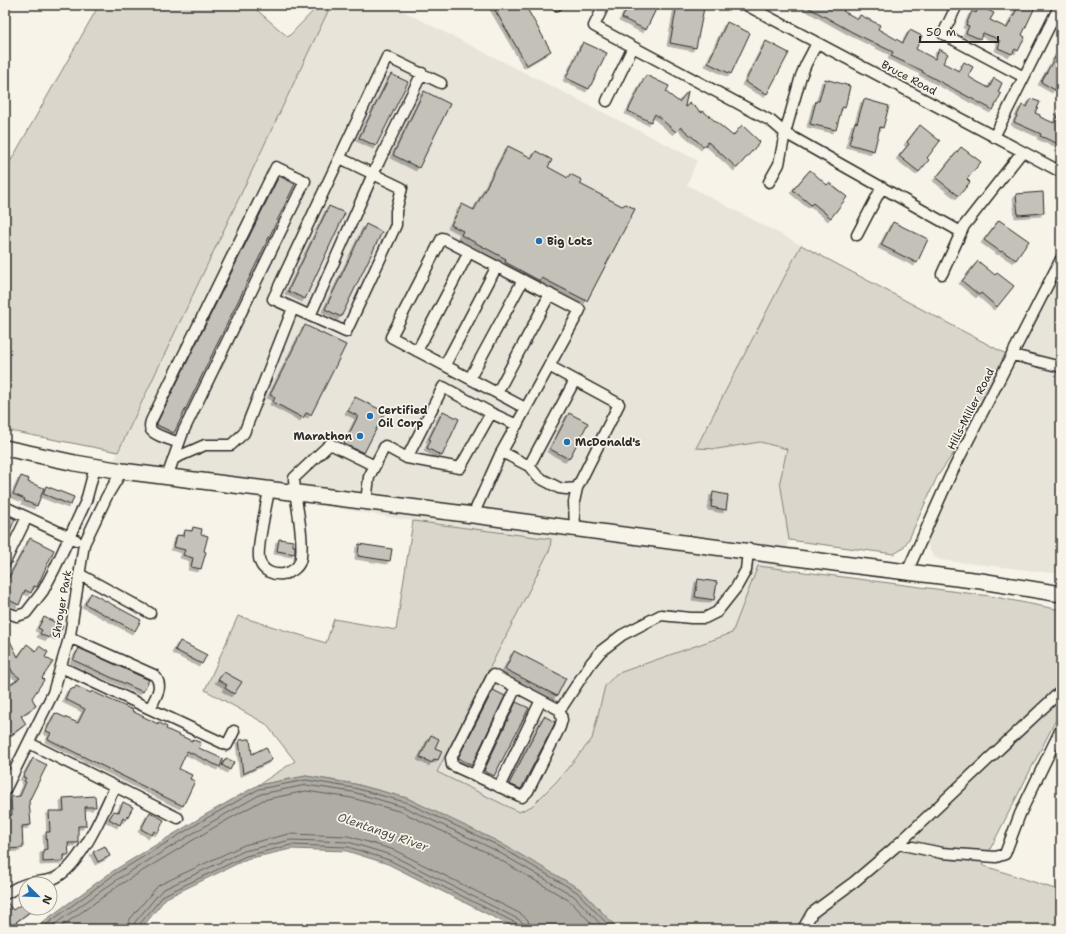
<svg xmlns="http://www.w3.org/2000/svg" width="1066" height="934" font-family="'Shantell Sans',sans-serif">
<defs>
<filter id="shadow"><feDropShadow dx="-3" dy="3" stdDeviation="0" flood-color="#0004"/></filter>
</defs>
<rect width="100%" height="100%" fill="#f7f3e8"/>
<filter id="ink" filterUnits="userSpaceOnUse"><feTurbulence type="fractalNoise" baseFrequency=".025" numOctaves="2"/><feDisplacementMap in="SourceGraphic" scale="8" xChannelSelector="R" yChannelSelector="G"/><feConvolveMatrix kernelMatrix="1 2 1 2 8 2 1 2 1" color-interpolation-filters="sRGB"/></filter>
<g filter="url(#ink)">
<!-- built -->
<path fill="#e8e4da" d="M331 5H391L697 160 687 185 801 245 785 276 717 449 760 442 787 449 780 481 789 540 783 569 758 566 732 633 616 674 605 686 592 739 556 782 532 806 519 812 437 772 550 549 551 539 413 521 110 470Z
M1055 284 1061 287V574L940 560 933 556 927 545 929 533Z"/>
<!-- green -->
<path fill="#dad6cc" stroke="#82807c" d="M99 5H251L288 37 319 5H331L118 452 5 430V171Z
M801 245 1006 354 959 445 937 477 909 539 902 549 894 554 789 540 780 481 787 449 760 442 717 449 696 448Z
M413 521 551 539 550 549 437 772 519 812 532 806 556 782 592 739 605 686 616 674 732 633 758 566 990 596 1061 610V710L982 865 1061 891V929H618L580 889 407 798 355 784 306 776 258 785 295 761 266 724 205 690 238 616 326 643 334 619 396 630Z"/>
<!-- water -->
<path fill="#afaca4" stroke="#7a7874" d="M306 776 355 784 407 798 497 841 580 889 618 929H517L388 864 347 851 291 849 247 859 166 898 141 929H36L44 921 113 871 205 815 258 785Z"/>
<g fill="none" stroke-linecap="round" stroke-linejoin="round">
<!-- shore -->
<path stroke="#605f5b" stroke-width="1" d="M42 929 47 924 115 874 207 818 259 789 306 780 354 788 405 802 495 844 577 892 612 929
M48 929 118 879 210 823 261 794 306 785 353 792 404 807 493 849 574 896 605 929
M58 929 121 884 213 828 263 800 306 791 352 798 402 812 490 854 570 901 597 929
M127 929 130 919 155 889 159 885 244 845 289 834 348 836 394 850 521 914 528 920 530 929
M133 929 135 922 162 890 244 851 291 840 348 842 391 855 518 919 523 923 524 929
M138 929 139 925 164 895 246 856 291 845 348 847 389 860 516 923 518 925 519 929"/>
</g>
<!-- building -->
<path fill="#c4c1b9" stroke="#2b2b2b" filter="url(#shadow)" d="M492 5H525L551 51 527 65Z
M629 5H658L646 30 622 18Z
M677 5H687L704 8 696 48 670 43Z
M804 5H846L843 11 858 19 860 15 880 25 878 29 903 43 910 30 922 36 916 49 935 59 939 49 948 54 943 63 959 71 964 62 973 67 968 76 974 80 989 88 994 78 1002 83 998 92 1001 94 993 110 922 72 923 71 891 56 893 52 852 32Z
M1019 5H1036L1022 35 1025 37 1018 51 1015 49 1012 54 998 48 1000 42 998 39 983 33 980 39 966 33 969 26 966 25 972 11 976 13 979 6 994 13 990 20 1007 28Z
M727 22 750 33 731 74 708 63Z
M766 41 789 53 767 94 745 82Z
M583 42 607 53 589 89 566 78Z
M1061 47V89L1057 87 1055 90 1041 82Z
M391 74 408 82 376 146 359 138Z
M646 75 669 86 666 92 679 102 688 91 685 106 687 107 689 102 702 113 703 111 733 136 742 125 760 142 737 168 708 142 704 147 681 127 676 132 655 114 651 122 628 111Z
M825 79 850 86 845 108 842 107 836 130 810 124 816 101H819Z
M424 91 450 104 419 168 393 155Z
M864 99 889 106 883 128 880 127 874 151 849 144 855 122 857 123Z
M1031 99 1040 102 1035 113 1040 115V117L1054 123 1061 109V145L1040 136 1041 134 1014 122 1022 105 1027 107Z
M920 125 940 141 927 158 929 160 919 172 899 156 909 144 907 142Z
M508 146 532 158 536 151 552 160 548 167 568 178 570 174 582 180 580 184 622 206 626 204 635 209 587 301 542 278 540 281 505 262 506 259 461 235 463 231 451 225 462 204 474 210Z
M961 147 981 162 967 179 970 182 959 196 936 178Z
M810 170 827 185 829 183 847 197 831 218 813 203 811 205 793 190Z
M279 176 295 184 174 433 157 425V423Z
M1043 192 1044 213 1018 215 1016 194Z
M329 206 345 213 305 299 288 291Z
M999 220 1029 241 1016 260 1002 251 1001 252 984 240Z
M893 222 928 239 917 263 881 245Z
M366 224 382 232 341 317 325 309Z
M978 261 995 275 997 273 1014 286 997 307 981 293 979 295 962 281Z
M305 325 346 345 311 415 306 413 303 418 273 402 275 397 270 395Z
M355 397 385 412 364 453 344 444 358 416 348 411Z
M443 411 459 419 442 456 427 448 431 440 429 439Z
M569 413 588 423 569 459 550 449Z
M21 476 29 479 28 482 44 488 37 506 24 501 25 499 13 494Z
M46 486 74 497 71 505 43 494Z
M713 492 728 495 726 510 711 507Z
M5 514 15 519 5 543Z
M193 527 202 529 201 534 208 536 204 551 206 552 201 569 191 567 193 558 183 555 185 550 174 547 177 535 184 536 185 530 192 531Z
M30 538 54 550 37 587 34 586 31 593 25 590 19 605 5 598V578L8 579Z
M279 539 293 541V546H295V554L277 551Z
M359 544 392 549 390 561 358 556Z
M698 579 717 582 714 600 695 597Z
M91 593 141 620 135 631 85 604Z
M44 617 63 626 58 637 51 634 49 638 40 634 42 630 38 628Z
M5 631 18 657 27 644 36 651 39 646 48 652 45 657 53 662 42 678 44 680 32 698 36 706 21 716 26 724 5 740V688L20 678 13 673 5 657Z
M180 641 207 655 202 664 175 650Z
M79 648 149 680 143 692 73 660Z
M514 651 566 678 557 696 505 669Z
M224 672 242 682 234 694 225 688 227 685 218 680Z
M76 686 91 693 92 691 100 695 133 710 132 711 158 724V722L167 727 166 729 192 741V739L201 743 199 748 223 759 220 767 187 751 179 769 192 775 190 779 195 781 183 806 48 739 51 733 46 731 55 713 78 723 85 709 65 699 70 688 74 689Z
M493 690 505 696 472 765 458 758Z
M516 702 529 708 494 776 484 771Z
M544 716 555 722 554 725 521 789 509 784Z
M431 735 439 739 435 748 442 751 438 760 434 759 432 763 420 757Z
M247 739H250L252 754 266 747 272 760 243 774 239 740Z
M33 758 47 765 29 801 31 825 22 826 23 848 5 849V816L12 815 11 797 20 796 26 782 24 781 26 778 23 777Z
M226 758 234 762 230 770 222 765Z
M95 796 96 807H85L86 826H78V843H68L69 855H64V861L43 862V850L47 849 46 832H50L49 811H64L63 798Z
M123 802 133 807 126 820 123 818 120 825 109 819 114 811 119 812Z
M150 812 164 820 158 833 154 831 152 835 141 829Z
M105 846 110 856 98 862 93 852Z
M5 900 13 910 26 901V908H35L16 922 17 923 8 929H5Z"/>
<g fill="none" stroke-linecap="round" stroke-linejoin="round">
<!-- minor casing -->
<g stroke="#2b2b2b" stroke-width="13">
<path id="minor" d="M556 5H557
M604 5 594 26 771 121 785 133 779 164 769 182
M746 5 1061 172
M957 5 943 34 1024 77
M817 43 806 64 801 76 785 133 961 232
M607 101 633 47
M994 137 1060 5
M340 158 402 188 396 211V225L346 332 273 299 387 57 441 83
M857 235 882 187
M942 274 964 226 1022 152
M310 316 373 174 422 73
M417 351 469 252
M1013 355 1061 367
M445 365 497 266
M549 366 619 404 577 488 574 502 575 528
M470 378 523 280
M497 393 550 294
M502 452 529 466 538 477 559 488 566 489 577 488
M407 458 443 387 491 413
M173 459 205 445H231L244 433 293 308
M529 466 575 380
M167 477 183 432 305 181 276 167 151 421C150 424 149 427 151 430 155 436 173 440 179 443
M269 490C267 504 255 552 260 562 267 581 299 577 301 557 304 531 295 504 294 478L330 444 375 466
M366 502 369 477 385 446 407 458 460 468 491 413 517 425
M5 507 76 540
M473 515 500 455 580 310 442 238 391 337 525 408
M5 562 27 517
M907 572 950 476 1061 259
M79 574 150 613
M5 612 17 616 26 613 43 591 55 568 86 501 95 467
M69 637 154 675C165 686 155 697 150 709
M61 667 227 745 234 731
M560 710 562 720 560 727 528 791 522 797 452 765 451 758 493 675 560 710 591 663 601 651 622 635 661 615 691 618H705L717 612 736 588 746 570 748 551
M29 743 178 818
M474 776 516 687
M499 787 541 700
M5 790 53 693 70 635 84 544 107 496 122 471
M898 844 942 853 996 857 1005 854 1020 814 1061 729
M27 884C36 881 46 882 55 878 81 866 103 812 115 787
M5 894 18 887 26 884
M803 929 812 913 854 882 894 848 1061 691"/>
</g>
<!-- highway casing -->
<g stroke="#2b2b2b" stroke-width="18">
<path id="highway" d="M5 448 75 463 122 471 473 515 850 565 981 581 1061 594"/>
</g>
<!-- minor -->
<use href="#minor" stroke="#f7f3e8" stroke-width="10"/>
<!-- highway -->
<use href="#highway" stroke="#f7f3e8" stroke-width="15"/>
</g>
</g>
<!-- markers -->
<g fill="#1f6fb2" stroke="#f7f3e8" stroke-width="1.5">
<circle cx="539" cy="241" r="4"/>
<circle cx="370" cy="416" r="4"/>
<circle cx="360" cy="436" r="4"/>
<circle cx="567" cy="442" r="4"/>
</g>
<g text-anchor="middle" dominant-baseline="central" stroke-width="3.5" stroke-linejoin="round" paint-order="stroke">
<!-- street labels -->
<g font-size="11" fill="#2b2b2b" stroke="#f7f3e8">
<text transform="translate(909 78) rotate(28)">Bruce Road</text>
<text transform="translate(971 409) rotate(-63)">Hills-Miller Road</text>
<text transform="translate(62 604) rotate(-80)">Shroyer Park</text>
</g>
<!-- poi labels -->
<g font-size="11" font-weight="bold" fill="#2b2b2b" stroke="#f7f3e8" text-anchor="start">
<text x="547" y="241">Big Lots</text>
<text x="378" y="410">Certified<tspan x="378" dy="13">Oil Corp</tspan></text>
<text x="352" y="436" text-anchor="end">Marathon</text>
<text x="575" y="442">McDonald's</text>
</g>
<!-- water labels -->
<g font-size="12" font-style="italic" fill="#53524f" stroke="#f7f3e8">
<text transform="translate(383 832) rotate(19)">Olentangy River</text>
</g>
</g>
<!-- margin -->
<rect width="1066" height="934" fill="none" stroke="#f7f3e8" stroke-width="20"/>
<rect x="10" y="10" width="1046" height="914" fill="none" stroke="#2b2b2b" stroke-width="1.5" filter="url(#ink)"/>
<!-- north arrow -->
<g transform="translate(38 896) rotate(113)"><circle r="19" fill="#f7f3e8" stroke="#a5a39c"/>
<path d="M0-3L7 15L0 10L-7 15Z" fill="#1f6fb2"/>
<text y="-6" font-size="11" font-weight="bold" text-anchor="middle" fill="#2b2b2b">N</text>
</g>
<!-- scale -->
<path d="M920 36v6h78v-6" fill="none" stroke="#2b2b2b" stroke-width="2"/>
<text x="926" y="36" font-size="12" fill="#2b2b2b" stroke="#f7f3e8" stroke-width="3" paint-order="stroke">50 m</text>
</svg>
